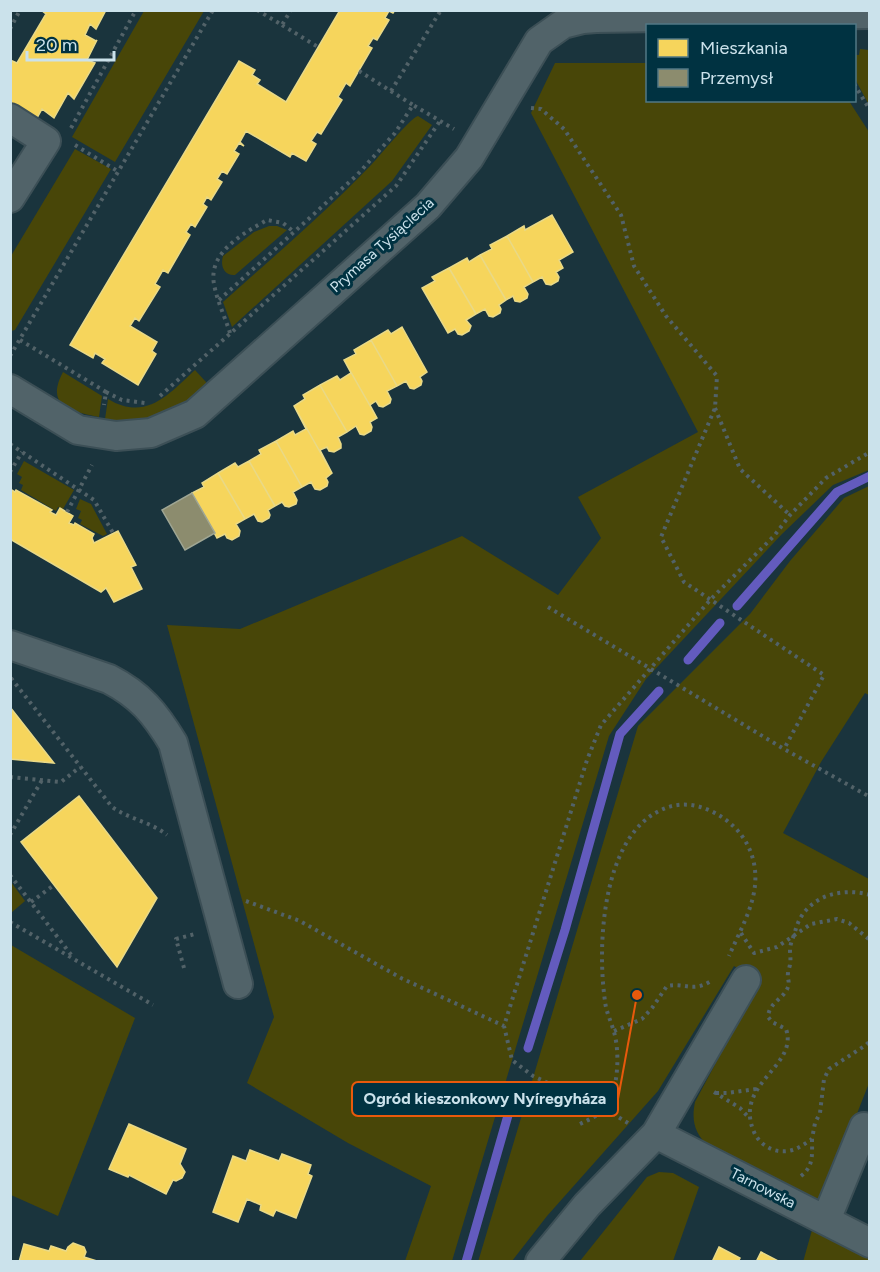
<svg xmlns="http://www.w3.org/2000/svg" width="880" height="1272" font-family="Figtree,sans-serif">
<rect width="100%" height="100%" fill="#1a343d"/>
<!-- green -->
<path fill="#484608" d="M144 11H204L115 162 72 137Z
M860 49 869 50V105L855 79V55H859Z
M555 63H647L648 100 849 101 869 132V470L833 485 782 534 646 679 609 736 452 1261H405L431 1186 348 1143 247 1083 274 1017 167 625 240 629 462 536 558 595 601 538 578 497 698 432 531 113Z
M418 116 432 125 392 181 232 327 223 302C273 257 325 213 371 165 380 156 410 118 418 116Z
M75 149 111 169 15 330 11 331V256Z
M269 226H277L287 230 235 275C224 276 220 266 223 256L254 232Z
M195 370 206 382V389C180 415 141 425 105 419L108 399C146 422 169 394 195 370Z
M63 372 102 396 99 417C70 411 45 406 63 372Z
M24 461 74 490 63 509 58 507 56 511 21 490 23 485 19 483 22 477 17 474Z
M869 486V695L865 693 821 762 783 833 869 879V1083L822 1203 710 1148C695 1134 691 1122 695 1102L759 982 734 966 658 1091 547 1216 512 1261 478 1262 638 726 750 614 790 561 844 498Z
M80 499 91 504 107 534 103 536 80 524 82 520 78 518 81 511 76 509Z
M11 882 25 901 11 913H10Z
M11 945 135 1018 58 1216 11 1195Z
M659 1172 673 1173 699 1187 673 1261H580L647 1177Z
M812 1230 869 1258V1261L803 1262Z"/>
<!-- homes -->
<path fill="#f6d55c" stroke="#e9d987" stroke-width="1.5" d="M41 10H106L96 29 90 24 85 35 96 41 97 40 87 60 95 63 74 99 68 93 54 118 42 109 37 118 10 103V60L17 63 46 14Z
M340 10H395L393 13 389 11 385 18 389 20 377 40 373 38 368 46 372 48 350 86 346 83 338 97 342 100 321 134 317 132 311 141 316 144 306 161 292 153 290 157 246 131 240 142 244 146 239 143 234 151 239 154 227 174 222 171 217 179 222 182 211 200 207 197 203 204 207 207 195 227 191 224 186 232 190 235 168 273 163 270 155 284 160 287 139 321 135 318 130 326 157 342 152 351 156 354 138 385 102 363 105 359 95 353 93 358 70 345 239 61 255 70 252 75 260 80 257 84 286 102Z
M552 215 573 252 559 260 563 268 556 272 559 277 558 281 551 285 546 284 542 277 533 282 507 236 524 226 525 230Z
M507 236 533 282 524 287 528 294 527 298 520 302 515 301 513 296 506 300 480 255 492 249 490 245Z
M480 255 506 300 499 305 501 309 500 313 493 317 489 316 485 309 476 314 449 268 467 258 469 262Z
M449 268 476 314 466 320 471 326 469 331 462 335 458 334 455 329 448 333 422 288 435 281 432 277Z
M402 327 427 372 420 377 422 381 421 385 414 389 410 388 406 381 397 386 371 340 388 330 391 334Z
M371 340 397 386 387 391 391 399 390 403 383 407 379 406 376 401 370 405 377 418 344 360 356 354 354 350Z
M344 360 377 418 370 422 372 427 371 431 364 435 360 434 356 426 347 432 320 385 337 376 340 380 351 373Z
M320 385 347 432 338 437 341 444V448L334 452 329 451 327 447 320 450 332 473 294 406 305 399 303 395Z
M294 406 332 473 326 478 328 482 327 486 320 490 315 489 311 482 302 487 276 441 293 431 295 435 306 429Z
M276 441 302 487 293 492 297 500 296 504 289 507 285 506 282 502 275 506 249 461 261 454 259 450Z
M249 461 275 506 268 510 270 515 269 518 262 522 258 521 254 514 245 519 218 473 235 463 238 467Z
M218 473 245 519 236 524 240 531 239 536 232 540 227 538 225 534 217 538 192 493 204 487 202 483Z
M10 489 15 492 16 490 52 510 50 512 56 515 60 508 73 516 69 523 74 525 75 523 94 534 92 538 94 543 118 531 136 565 131 567 142 589 114 602 106 588 101 592 10 539Z
M10 707 54 763 10 759Z
M79 796 157 898 117 967 21 842Z
M129 1124 186 1149 180 1164 185 1172 182 1178 176 1181 173 1180 166 1194 129 1175 128 1177 109 1169Z
M250 1150 279 1161 282 1154 311 1165 308 1174 312 1176 296 1218 276 1210 273 1216 260 1210 261 1205 247 1199 238 1222 213 1212 233 1156 246 1161Z
M73 1243 84 1247 86 1252 84 1257 100 1262H19L24 1244 49 1251 51 1246 66 1251 68 1247Z
M719 1247 740 1258 738 1262H712Z
M761 1252 780 1262H756Z"/>
<!-- industry -->
<path fill="#8c8c6e" stroke="#9fa694" stroke-width="1.5" d="M192 493 215 533 185 550 162 510Z"/>
<g fill="none" stroke-linecap="round" stroke-linejoin="round">
<!-- stream -->
<path stroke="#635bbe" stroke-width="9" d="M737 606 837 492 870 476
M688 660 720 623
M528 1048 565 930 620 734 659 691
M466 1262 515 1091"/>
<!-- minor casing -->
<g stroke="#3c4f56" stroke-width="32">
<path id="minor" d="M10 118 46 141 10 198
M10 389 78 430 116 436 151 433 195 414 428 206 469 158 539 41 563 24 583 19 596 18 870 14
M10 645 109 679C140 695 155 713 173 743L238 984
M656 1134 870 1243
M826 1220 864 1127
M540 1262 587 1205 656 1134 746 980"/>
</g>
<!-- path -->
<path stroke="#526268" stroke-width="4" stroke-dasharray="3 4.5" stroke-linecap="butt" d="M257 10 282 25 291 10
M282 25 318 47
M10 29 20 10
M359 71 413 105
M854 84 870 110
M391 91 441 10
M531 108 541 109 564 129 621 215 634 266 666 316 717 376 715 408 661 537 684 582 824 675 784 749
M71 128 136 10
M75 145 119 172
M219 300 357 175 395 133 413 105 454 129
M230 333C225 317 217 301 214 284 208 252 244 233 267 220L283 223 294 232
M20 340 106 392 104 405
M10 356 213 10
M106 392 122 400 145 403
M160 396 396 186 440 121
M715 408 740 469 790 515
M10 444 94 500 113 533
M10 472 22 452
M67 512 92 465
M548 607 784 749 870 797
M11 678 112 807C129 819 151 822 167 835
M10 777 61 782 80 767
M10 835 42 780
M10 875 72 956
M870 895C838 886 803 898 795 932 793 938 790 944 790 950 790 955 791 959 790 964 790 967 788 970 788 973 787 979 790 981 788 987 784 999 769 1002 768 1017L772 1022 786 1029C799 1067 733 1083 754 1132 758 1142 769 1150 779 1151 792 1153 802 1146 812 1139L815 1123 820 1113 824 1079 829 1069 866 1045 870 1041
M246 901 300 921 401 978 504 1026
M31 902 54 885
M10 922 153 1005
M741 933 754 953 777 947 811 924 837 919 849 923 870 940
M184 968 176 939 195 934
M614 1031 642 1019 652 1008 667 986C685 982 692 993 711 981
M714 1092 740 1108 749 1118
M716 1093H727L756 1089
M628 1123 605 1109 533 1076 512 1060 504 1026 587 760 601 725 711 599 774 536 790 515 826 478 870 452
M580 1124C588 1120 596 1117 603 1110 619 1094 620 1052 614 1032 611 1021 606 1012 605 1001 597 946 602 839 659 811 676 802 694 803 711 811 745 827 762 860 753 897 748 918 737 937 729 956
M801 1176C814 1166 812 1154 812 1139"/>
<!-- minor -->
<use href="#minor" stroke="#516369" stroke-width="28"/>
</g>
<g text-anchor="middle" dominant-baseline="central" stroke-width="6" stroke-linejoin="round" paint-order="stroke">
<!-- street labels -->
<g font-size="15" fill="#cbe2eb" stroke="#003241">
<text transform="translate(382 245) rotate(-42)">Prymasa Tysiąclecia</text>
<text transform="translate(763 1188) rotate(27)">Tarnowska</text>
</g>
</g>
<!-- callouts -->
<path fill="none" stroke="#e8590c" stroke-width="2" d="M637 995L618 1099"/>
<circle fill="#e8590c" stroke="#003241" stroke-width="2" cx="637" cy="995" r="6"/>
<rect fill="#003241" stroke="#e8590c" stroke-width="2" x="352" y="1082" width="266" height="34" rx="6"/>
<g font-size="16" text-anchor="middle" font-weight="bold" fill="#cbe2eb">
<text x="485" y="1104">Ogród kieszonkowy Nyíregyháza</text>
</g>
<!-- border -->
<rect width="880" height="1272" fill="none" stroke="#cbe2eb" stroke-width="24"/>
<!-- legend -->
<rect x="646" y="24" width="210" height="78" fill="#003241" stroke="#517885" stroke-width="1.5"/>
<rect x="658" y="39" width="30" height="18" fill="#f6d55c" stroke="#517885" stroke-width="1.5"/>
<text x="700" y="54" font-size="18" fill="#cbe2eb">Mieszkania</text>
<rect x="658" y="69" width="30" height="18" fill="#8c8c6e" stroke="#517885" stroke-width="1.5"/>
<text x="700" y="84" font-size="18" fill="#cbe2eb">Przemysł</text>
<!-- scale -->
<path d="M27 51v9h87v-9" fill="none" stroke="#cbe2eb" stroke-width="3"/>
<text x="36" y="51" font-size="18" fill="#cbe2eb" stroke="#003241" stroke-width="4.5" paint-order="stroke">20 m</text>
</svg>
